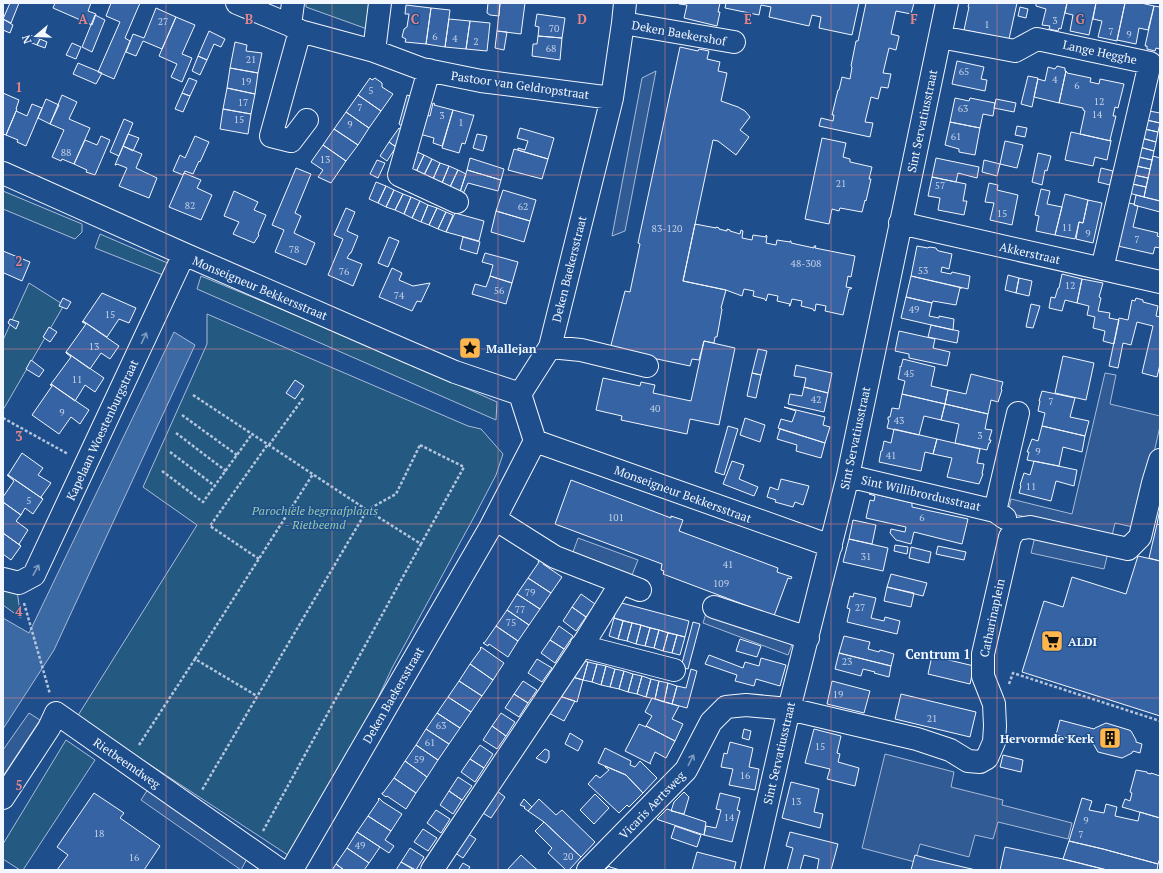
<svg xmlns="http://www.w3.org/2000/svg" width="1163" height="873" font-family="'PT Serif',serif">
<rect width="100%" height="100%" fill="#1f4e8c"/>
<!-- green -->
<path fill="#245a82" stroke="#a8bbd7" d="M306 3H375L370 30 306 7Z
M3 191 82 224V232L75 239 3 209Z
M100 234 172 265 168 277 95 248Z
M201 276 359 341 497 402 496 420 197 289Z
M29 283 64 305 3 410V340Z
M207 314 468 426 481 429 503 454 496 475 474 517 392 668 378 698 291 857 77 717 197 525 143 487 207 344Z
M3 574 16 584 21 618 3 605Z
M66 740 95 760 23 870H20L3 859V844Z"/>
<!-- parking -->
<path fill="#305b95" stroke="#a8bbd7" d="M656 71 625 231 612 236 642 78Z
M1105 373 1116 375 1110 404 1160 416V426L1137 528 1115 523 1104 569 1031 553 1039 520 1008 513 1011 499 1072 514Z
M578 538 638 560 632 575 573 552Z
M707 610 794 640 788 655 703 623Z
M29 713 40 720 3 776V750Z
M885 754 954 772 951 787 1003 800 1002 805 1072 823 1068 839 998 822 993 839 975 835 969 857 920 844 915 862 862 848Z
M150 786 249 855 241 870 141 800Z"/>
<!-- water -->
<path fill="#3b69a3" stroke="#a8bbd7" d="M174 332 195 345 54 650 3 729V618L29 633Z"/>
<!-- building -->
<path fill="#3563a3" stroke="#f2f6ff" d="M10 3H19L11 23 3 19Z
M55 3H91L88 11 96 14 92 25 53 8Z
M111 3H140L125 38 130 41 114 79 98 72 120 22 106 16Z
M488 3H500L499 16 490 15 487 13Z
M500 3H525L521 34 497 31Z
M680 3H720L718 12H720L717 26 684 18 687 5 679 4Z
M726 3H859L852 35 819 28 821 17 812 15 809 26 769 17 771 7 761 5 759 15 725 8Z
M866 3H914L911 14 896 11 891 34 899 36V37L896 50 889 48 883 73 891 74 888 88 881 87 878 99 871 97 865 122 873 123 870 137 819 126 821 118 833 121 834 115H832L838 90H839L842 77 850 79 852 67 851 66 856 41H858Z
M969 3H1017L1009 39 964 30 969 7H968Z
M1036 3H1067L1061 29 1059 28 1058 31 1049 29 1050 26 1042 25 1046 9 1036 6Z
M1067 3H1096L1089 35 1070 31 1073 15 1065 13Z
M1096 3H1125L1117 41 1098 37 1102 21 1093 19Z
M1125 3H1141L1154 6 1148 30 1139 28 1136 44 1117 40Z
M406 5 431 8 426 44 405 42 406 39 402 37 404 29 407 27 409 14H405Z
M1154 6 1160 7V49L1156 48 1155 51 1147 49V46H1145Z
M1020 7 1028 9 1026 18 1018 16Z
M156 8 176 17 162 49 143 41 136 56 126 52 133 34 144 38Z
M431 8 450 10 445 47 426 44Z
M537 14 565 18 562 38 538 36 539 27 535 26Z
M95 15 105 20 92 52 82 47Z
M176 17 195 25 182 54 192 58 182 82 171 77 177 64 159 56Z
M3 19 13 25 10 33 3 30Z
M449 19 470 21 466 49 445 47Z
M470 21 490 23 487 51 466 49Z
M209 31 225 39 221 47 214 44 207 60 198 56Z
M497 31 507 32 504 50 495 48Z
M30 35 40 39 37 45 27 41Z
M538 36 562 38 560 60 532 56 533 44H537Z
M40 39 47 42 45 48 37 45Z
M235 42 247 45 246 51 262 53 258 73 230 68Z
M72 43 81 47 76 59 66 55Z
M680 47 698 51 699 49 709 51 707 59 720 62 718 71 727 73 721 101 738 107 745 111 750 117 740 130 749 137 736 155 718 141 713 140 683 281 726 290 721 308 722 309 717 337H715L714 343 704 341 699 360 692 359 690 366 610 349 625 291 630 292 640 244 638 243Z
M198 56 207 60 200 75 192 71Z
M957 61 984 67 981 79 987 80 985 91 952 84Z
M78 63 102 73 96 84 73 74Z
M1057 66 1065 68V71H1066L1059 103 1034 97 1038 79 1045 81 1048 67 1055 69Z
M230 68 258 73 255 94 227 88Z
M1066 71 1067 72V73L1091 78 1090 82 1099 84 1100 79 1124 84 1118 108 1115 107 1113 116H1116L1110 140H1111V141L1080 134 1085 111 1083 110V108L1060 103H1059Z
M1028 76 1038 78 1032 107 1021 104Z
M189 78 197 81 190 96 182 93Z
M370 78 372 80 375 78 382 83V87L393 94 381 111 358 95Z
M227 88 255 94 251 114 223 109Z
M3 93 19 100 16 109H17L6 135 3 134Z
M182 93 190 96 183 112 175 109Z
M62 95 77 102 69 119 90 128 74 164 62 159 61 161 52 157 64 130 50 124Z
M358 95 381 111 369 128 346 112Z
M407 95 416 98 407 130 399 124Z
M955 98 969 101 970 98 995 103 993 116 983 114 980 128 950 122Z
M46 99 59 105 50 124 38 118Z
M996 99 1016 103 1014 112 994 108Z
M433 103 435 104 434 105 453 110 442 146 433 143 434 138 416 133 421 114 430 116Z
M32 104 42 108 26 146 17 142 18 140 6 135 16 111 27 116Z
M223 109 251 114 248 134 220 129Z
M453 110 472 115H474L465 144 462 143 459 153 442 148Z
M1144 110 1160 113V123L1142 119Z
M346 112 369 128 358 145 334 129Z
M124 119 133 123 119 156 110 152Z
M1142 119 1160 123 1158 132 1140 128Z
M950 122 980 128 975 155 959 152V149L945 145Z
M1017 126 1027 128 1025 137 1015 135Z
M399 128 406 133 396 147 389 142Z
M520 128 554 138 548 159 518 150V148L525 150 528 141 517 138Z
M1140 128 1158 132 1156 142 1138 137Z
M334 129 358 145 346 161 323 145Z
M1071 132 1111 141 1107 160 1095 157 1093 166 1065 160Z
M128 134 139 138 133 151 123 146Z
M477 134 487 136 483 151 473 148Z
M101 136 110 140 95 175 86 172 87 170 74 164 85 140 97 145Z
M195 136 209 142 200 162 199 161 193 174 185 171 183 175 173 171 180 155 185 158Z
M1138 137 1156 142 1154 151 1136 146Z
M822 138 846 143 843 157 850 159V162L872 167 869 179H871L866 201 865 200 862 212 840 208 839 211 832 209 829 224 805 219Z
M1005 141 1023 145 1017 168 1000 164Z
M389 142 396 147 387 161 380 156Z
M323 145 346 161 331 183 318 177 323 170 311 162Z
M123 146 142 154 136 168 157 178 149 198 119 186 127 168 117 164 116 165H115Z
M1136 146 1154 151 1152 160 1134 156Z
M514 149 548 159 542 179 508 170Z
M415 151 424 155 416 172 408 168Z
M1038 153 1051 156 1047 171 1045 170 1042 185 1032 182Z
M424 155 432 159 424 175 416 172Z
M1134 156 1152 160 1150 169 1132 165Z
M1153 156 1160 158V201L1144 197Z
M470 158 504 169 501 180 467 170Z
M936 158 979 167 977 178 958 173 956 182 932 177Z
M432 159 440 163 433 179 424 175Z
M377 160 385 163 378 178 370 174Z
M984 160 1000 164 997 176 982 172Z
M440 163 449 166 442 183 433 179Z
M1132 165 1150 169 1148 178 1130 174Z
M449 166 458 170 450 187 442 183Z
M296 168 311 174 295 213 301 216 294 233 315 243 306 265 275 252 284 230 272 225Z
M1101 168 1113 171 1110 185 1098 182Z
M458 170 466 174 460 192 450 187Z
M467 170 501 180 498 191 468 183 463 194 460 192Z
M184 173 201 180 197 188 212 195 201 220 169 207Z
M1130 174 1148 178 1146 187 1128 183Z
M932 177 966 184 963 201H967L964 215 938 210 940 198 928 196Z
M376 182 386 186 378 203 369 199Z
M989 183 998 185 997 190 1018 195 1012 225 990 220 994 203 985 202Z
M1128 183 1146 187 1144 197 1125 192Z
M386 186 394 190 386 207 378 203Z
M1041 189 1050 191 1047 204 1062 207 1055 235 1036 231 1039 216 1035 215Z
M394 190 403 194 395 210 386 207Z
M503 190 536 200 530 221 496 211Z
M234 191 258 202 254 210 266 215 258 234 259 235 254 243 233 234 239 222 224 216Z
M403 194 411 197 404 214 395 210Z
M1065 194 1088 200 1083 223 1079 222 1075 239 1055 235Z
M1136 195 1160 201V212L1134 205Z
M411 197 420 201 412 218 404 214Z
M1088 200 1102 203 1093 243 1076 239 1079 222 1083 223Z
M420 201 428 205 421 222 412 218Z
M1128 203 1134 204V205L1138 206 1133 227 1158 233 1157 236 1160 237V248L1155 247 1153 254 1118 246Z
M428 205 437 208 429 225 421 222Z
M346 208 355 212 347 231 358 236 351 253H350L347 258 362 264 353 286 328 275 343 239 334 235Z
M437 208 446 212 438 229 429 225Z
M496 211 530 221 524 242 491 232Z
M446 212 453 215 446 232 438 229Z
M455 213 484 221 479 241 446 232Z
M695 224 716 228V227L719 228V229L727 231V229L730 230V231L740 234 741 230 743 231 742 238 752 240 753 235 766 237V235L767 236 766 243 776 245 777 240 790 242V241H791V243L814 248V246H816L815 248 855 256 851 277 848 276 846 287 852 288 851 289H849L843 315 825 311 826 306 816 304 815 311 813 310V309L801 306 802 301 792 299 790 306H789L790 304 777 301 778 296 768 294 766 301 765 300V299L753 296 754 291 744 289 742 296 726 290 683 281Z
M389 237 399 241 388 267 378 263Z
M463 237 480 242 477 254 460 249Z
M917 246 928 248 929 247 936 248 937 250 939 251 952 254 949 269 942 267 941 272 951 274 952 272 970 276 968 289 911 276Z
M3 251 30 262 22 281 4 273 3 274Z
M485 253 518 262 512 283 490 276 493 265 482 262Z
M392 268 402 273 399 280 413 286 430 283 421 302 417 301 412 311 379 297Z
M1062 274 1082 279 1077 303 1065 300 1062 311 1049 308 1051 297 1055 298 1058 288H1059Z
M1008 275 1019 278 1016 293 1005 290Z
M490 276 512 283 506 304 472 294 475 284 486 287Z
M911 276 962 288H960L956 305 933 301 932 303 906 297Z
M1019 278 1032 281 1029 296 1016 293Z
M1082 279 1103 283 1099 297 1101 298 1098 311 1110 313 1109 318 1119 320 1114 344 1103 341 1105 331 1093 328 1095 317 1087 315 1089 306 1077 303Z
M102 293 136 308 129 323 119 319 107 337 83 321Z
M906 297 932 303 929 316 939 318V316L954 319 953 330 901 318Z
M63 298 71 302 67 309 59 306Z
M1136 298 1143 300V302L1158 306 1156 316 1160 317V364L1157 377 1142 373 1153 326 1137 322 1131 345 1123 343 1118 368 1109 366 1119 318 1128 320 1132 300 1135 301Z
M1031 304 1040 306 1033 328 1026 327Z
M10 319 19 322 16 329 8 323Z
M83 321 119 346 110 359 101 353 90 369 66 352 86 324 82 322Z
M931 325 959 331 957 343 928 337Z
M49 327 57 332 50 342 43 337Z
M899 331 935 339 933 348 950 352 947 366 909 358V354L895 351Z
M704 341 735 348 719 425 690 419 687 434 621 420 622 416 596 410 603 378 640 386 641 382 655 385 653 393 691 401Z
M758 349 767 351 761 375 752 373Z
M66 352 104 378 95 392 85 385 75 401 51 384 71 357 66 353Z
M1063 356 1094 363 1086 400 1055 393Z
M903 359 935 367 931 386 948 390 945 404 902 394 905 381 898 379 900 370V366L901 367Z
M31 360 44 370 39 377 26 369Z
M796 365 832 373 828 393 804 387 806 378 794 376Z
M752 373 761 375 756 398 747 396Z
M971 374 1003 382 1001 389 1002 390 998 402 991 400 988 414 945 404 948 390 966 394Z
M295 380 304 386 295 399 286 393Z
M51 384 89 410 80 424 71 417 59 434 32 415 52 386 50 385Z
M804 387 828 393 824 412 788 404 790 394 802 396Z
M1042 391 1075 398 1070 417 1089 421 1085 436 1042 426 1045 413 1038 411 1040 401H1039Z
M902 394 945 404 941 420 924 416 919 435 887 428 889 420H888V417H890L892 408 899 409Z
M945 404 988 414 985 429 992 430 989 440H991L990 443H989L987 450 955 443 959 424 941 420Z
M784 407 825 417 823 425 830 427 825 443 778 428 781 419 792 422 796 411Z
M745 418 765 425 760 442 740 435Z
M728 426 738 429 724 475 715 472Z
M1042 426 1085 436 1082 452 1063 447 1059 466 1027 460 1029 452H1027L1032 439 1038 441Z
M780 429 825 443 821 458 796 451 797 445 777 439Z
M894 429 937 439 933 454 925 452 921 471 879 462 881 451H882L884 441 891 443Z
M937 439 980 449 977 463 984 464 982 474H983L979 484 947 477 952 458 933 454Z
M22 453 43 468 38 475 51 483 41 497 43 499 8 475Z
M732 461 744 465 739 479 758 487 754 496 723 484Z
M1034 461 1077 470 1074 486 1056 481 1051 501 1019 493 1021 486 1020 485 1024 473 1030 475Z
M7 475H8L43 499 33 514 25 508 21 515 3 502V497L14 481Z
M781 479 809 486 803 505 795 502 793 507 775 502 776 500 767 497 770 487 778 490Z
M571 480 671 518V516L683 520 679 531 778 568 777 572 792 577 791 579 788 578 774 616 663 574 664 571 661 570 662 564 555 524Z
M870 493 912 503V507L968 519 962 544 914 532 911 544 896 540 890 533 891 529 905 532 906 527 866 518 870 500 874 501 875 496 869 494Z
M3 502 21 515 16 521 28 530 19 544 21 546 3 533Z
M1160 509V525L1157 524Z
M853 520 876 525 872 544 849 539Z
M1157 524 1160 525V561L1149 558Z
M3 533 21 546 11 560 3 554Z
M849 539 888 548 883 571 843 562Z
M895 545 908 547 907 554 894 551Z
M938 546 966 552 964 560 936 554Z
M911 547 931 552 929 563 909 558Z
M1138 556 1160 561V716L1022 672 1044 601 1063 607 1072 577 1126 594Z
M539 560 544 563 543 564 562 577 551 593 528 578 539 562H538Z
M891 574 927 583 923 596 887 587Z
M528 578 551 593 540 609 517 594Z
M887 587 914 593 911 607 884 601Z
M854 593 876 598 871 618 884 621 885 617 900 621 897 634 847 622 850 609 847 608 850 596 853 597Z
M517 594 540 609 529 625 507 610Z
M581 594 595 604 586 617 572 607Z
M618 602 689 621 685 637 614 618Z
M572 607 586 617 576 631 563 621Z
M507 610 529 625 518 641 496 626Z
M614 618 623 621 618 639 609 636Z
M623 621 632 623 627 641 618 639Z
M693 622 700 624 688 669 681 667Z
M632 623 641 625 636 644 627 641Z
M641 625 650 628 645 646 636 644Z
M496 626 518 641 508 657 489 644 488 646 483 643 485 642Z
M559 626 573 636 564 649 550 640Z
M650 628 659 630 654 648 645 646Z
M659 630 668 633 663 651 654 648Z
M668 633 677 635 672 653 663 651Z
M677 635 685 637 680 655 672 653Z
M844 636 870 642 868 649 879 652 880 650 894 654 891 666 839 653Z
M740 639 761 646 757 657 736 651Z
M550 640 564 649 555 663 541 653Z
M481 647 504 663 493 680 470 664 481 649 480 648Z
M839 653 891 666 889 677 874 673 875 672 863 669 861 676 835 669Z
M709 655 743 668 745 662 759 666 761 658 786 665 780 686 756 679 754 686 735 681 737 675 705 664Z
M932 656 974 666 970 684 928 674Z
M537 659 552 668 542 682 528 673Z
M580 659 588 662 583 680 569 676Z
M588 662 597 664 592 682 583 680Z
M470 664 493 680 482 696 459 681Z
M597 664 606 666 601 685 592 682Z
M606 666 615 669 610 687 601 685Z
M615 669 624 671 619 689 610 687Z
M691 669 697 671 687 708 672 704 677 686 686 688Z
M624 671 633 674 628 692 619 689Z
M633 674 642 676 637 694 628 692Z
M569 676 583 680 577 702 556 695Z
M642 676 651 679 646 697 637 694Z
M651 679 659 681 655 699 646 697Z
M459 681 482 696 471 712 448 697Z
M523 681 537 690 528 703 514 694Z
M659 681 668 683 664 702 655 699Z
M832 681 870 691 864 713 827 704Z
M668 683 677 686 672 704 664 702Z
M514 694 528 703 519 717 505 708Z
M901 694 976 712 970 737 895 719Z
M556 695 575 701 564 721 545 711Z
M448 697 471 712 460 728 437 713Z
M652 698 679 706 672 719 683 724 675 741 646 726 652 716 645 712Z
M437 713 460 728 449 744 426 729Z
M501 713 515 722 506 736 492 726Z
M1060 720 1094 729 1095 728 1106 723 1129 730 1131 731 1136 740V742L1142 744 1140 753 1133 751 1132 753 1122 758 1098 752 1091 740 1080 737 1079 741 1056 735Z
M639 724 646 727V726L675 741 666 758 655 752 650 763 651 764 625 751Z
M492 726 506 736 497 749 483 740Z
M426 729 449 744 438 760 416 745Z
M744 729 751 731 749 740 742 738Z
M814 729 841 736 837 753 840 754 838 762 859 768 855 786 827 779 830 769 805 763Z
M570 733 583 741 578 751 565 744Z
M730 742 753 748 749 767 759 769 755 790 729 785 733 769 721 767 724 753 727 754Z
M416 745 438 760 427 777 405 761Z
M480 745 493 754 484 768 470 759Z
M605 748 631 761 630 765 635 767 640 761 657 778 643 793 626 775 598 763Z
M545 749 549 751V758L546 763 536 758Z
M1003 755 1023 760 1021 772 1000 767Z
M470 759 484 768 475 782 461 772Z
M405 761 427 777 416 793 394 778Z
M605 766 626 775 643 793 629 807 627 805 619 813 588 784 596 775 600 778 609 770 605 767Z
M1136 770 1147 772V773L1151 774V773L1160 776V818L1122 807 1125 799 1130 801 1132 793 1130 792Z
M458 777 472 786 462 800 449 791Z
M394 778 416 793 406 809 387 796 386 797 382 794V793H383Z
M791 782 819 789 814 812 823 814 820 828 782 818Z
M493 788 505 797 491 818 478 810Z
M449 791 462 800 453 814 440 805Z
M684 792 689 797 684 814 671 811 674 802Z
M94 793 124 813 120 818 160 846 144 870H57L68 855 57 847Z
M720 793 740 798 737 810 740 811 732 842 704 835 706 826 716 828 721 810 716 809Z
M595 794 609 808 594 824 580 810Z
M379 798 383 802 402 814 391 831 368 816 379 800 378 799Z
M1082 798 1092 801 1089 810 1104 813 1106 804 1117 807 1115 816 1138 821 1140 812 1160 818V858L1158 864 1103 849 1069 841Z
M524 799 532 807 528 811 524 808 525 807 520 805Z
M539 799 556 815 562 810 595 842 581 857 544 822 528 811Z
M667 809 706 822 704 835 659 820 657 819Z
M436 810 450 819 441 833 427 823Z
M368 816 391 831 385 840 394 846 389 853 357 832Z
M544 822 581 857 569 870H566L548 853 552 848 535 831Z
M675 826 701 835 697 847 671 838Z
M423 829 437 838 428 851 414 842Z
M464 831 476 839 463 858 452 851Z
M357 832 380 847 369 863 347 848Z
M790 832 838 844 831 870H817L819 859 804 855 800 870H787L793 848 786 846Z
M1069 841 1103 849 1158 864 1157 870H1107L1063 859Z
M1005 847 1063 859 1107 870H1000Z
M347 848 369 863 364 870H344L336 864Z
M410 848 424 857 416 870 401 862Z
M697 852 736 862 734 870H692Z
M521 855 535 868 538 870H507Z
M915 855 929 859 976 870H911Z
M401 862 414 870H396Z
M463 863 470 867 468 870H461L459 869Z
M336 864 344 870H332Z
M609 866 610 867 620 870H605Z"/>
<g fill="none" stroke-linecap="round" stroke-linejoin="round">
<!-- minor casing -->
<g stroke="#f2f6ff" stroke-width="24">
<path id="minor" d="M237 3 290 25 300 31 374 51 422 69 481 81 612 98
M623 23 734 42
M290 25 293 3
M300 31 271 136 291 141 307 120
M940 37 1015 51 1037 39 1150 63 1102 269
M374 51 380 3
M429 70 399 175 457 202
M3 173 184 254 406 351 455 372 520 394
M900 223 1160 282
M550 347 581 350 647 366
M535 441 831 546
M848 476 995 511 1005 518
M995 511 1018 413
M495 519 555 557 640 590
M3 579 19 583 34 575 184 254
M714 607 808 638
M581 646 674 670
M3 798 49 728 56 713 280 870
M290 870 294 866 490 528 535 441 520 394 550 347 612 98 623 23 625 3
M432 870 587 638 621 583
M588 870 686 770 711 722 726 707 746 705 789 709 917 739 950 750 968 761 980 762 987 758 994 742 995 726 994 704 983 676V654L1010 537 1017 529 1030 527 1128 549 1140 537 1153 483 1160 460
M752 870 789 709 848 476 947 3"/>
</g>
<!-- path -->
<path stroke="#b3c4dc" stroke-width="2.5" stroke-dasharray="3 2" stroke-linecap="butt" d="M193 395 367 510 202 790
M182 415 237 455
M3 418 68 454
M176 433 226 471
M269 445 304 397
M420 445 464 467 421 544 367 510 396 494Z
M170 452 215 486
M162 471 203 502 252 434
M259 559 210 526 268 444
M24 603 50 694
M195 659 313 474
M1009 684 1013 673 1160 721
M139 745 195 659 257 696
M263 831 421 544"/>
<!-- minor -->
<use href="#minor" stroke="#1f4e8c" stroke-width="22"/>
</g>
<!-- one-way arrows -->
<defs><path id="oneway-shaft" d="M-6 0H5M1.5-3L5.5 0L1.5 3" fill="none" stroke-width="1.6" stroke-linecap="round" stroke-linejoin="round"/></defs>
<g stroke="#7e9ac0">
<use href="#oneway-shaft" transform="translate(144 338) rotate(-65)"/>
<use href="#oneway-shaft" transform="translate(36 570) rotate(-61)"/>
<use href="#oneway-shaft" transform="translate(691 760) rotate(-63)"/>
</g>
<!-- grid -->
<path fill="none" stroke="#e38589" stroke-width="1" stroke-opacity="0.55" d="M166 3V870M332 3V870M498 3V870M665 3V870M831 3V870M997 3V870M3 175H1160M3 349H1160M3 524H1160M3 698H1160"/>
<!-- icons -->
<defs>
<g id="sight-square" transform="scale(1.15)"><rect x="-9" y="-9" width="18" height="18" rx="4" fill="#ffb74d" stroke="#1f4e8c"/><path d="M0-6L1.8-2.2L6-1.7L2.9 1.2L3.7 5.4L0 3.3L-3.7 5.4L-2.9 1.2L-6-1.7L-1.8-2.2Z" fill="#111"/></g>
<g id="supermarket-square" transform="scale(1.15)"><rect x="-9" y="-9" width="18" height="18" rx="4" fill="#ffb74d" stroke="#1f4e8c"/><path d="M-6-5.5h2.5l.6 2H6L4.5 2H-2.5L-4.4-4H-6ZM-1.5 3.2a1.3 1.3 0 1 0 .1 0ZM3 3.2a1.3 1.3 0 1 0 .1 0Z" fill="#111"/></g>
<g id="building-square" transform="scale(1.15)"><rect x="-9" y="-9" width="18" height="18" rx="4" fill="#ffb74d" stroke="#1f4e8c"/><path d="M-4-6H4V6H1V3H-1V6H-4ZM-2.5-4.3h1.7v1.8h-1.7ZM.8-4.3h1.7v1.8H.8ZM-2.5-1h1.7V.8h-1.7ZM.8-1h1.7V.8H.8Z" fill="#111"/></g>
</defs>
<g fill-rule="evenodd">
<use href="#sight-square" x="470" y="348"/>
<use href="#supermarket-square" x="1052" y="641"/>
<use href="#building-square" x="1110" y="738"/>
</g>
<g text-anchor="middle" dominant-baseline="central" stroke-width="3" stroke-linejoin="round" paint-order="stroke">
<!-- number labels -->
<g font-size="10" fill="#c3d1e8">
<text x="1055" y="20">3</text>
<text x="163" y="21">27</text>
<text x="987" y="24">1</text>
<text x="554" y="28">70</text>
<text x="1111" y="31">7</text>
<text x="1129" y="34">9</text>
<text x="435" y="36">6</text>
<text x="455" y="38">4</text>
<text x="476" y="41">2</text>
<text x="551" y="48">68</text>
<text x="251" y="59">21</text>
<text x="964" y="71">65</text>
<text x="1055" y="79">4</text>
<text x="246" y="81">19</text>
<text x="1077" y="85">6</text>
<text x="371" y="90">5</text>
<text x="1099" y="101">12</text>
<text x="243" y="102">17</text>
<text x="360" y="107">7</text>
<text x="963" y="108">63</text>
<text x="1097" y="114">14</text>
<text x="442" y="115">3</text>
<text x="239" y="119">15</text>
<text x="461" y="122">1</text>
<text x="350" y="124">9</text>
<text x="956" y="136">61</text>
<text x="66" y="152">88</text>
<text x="325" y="159">13</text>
<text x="841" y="183">21</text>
<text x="940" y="185">57</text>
<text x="190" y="205">82</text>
<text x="523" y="206">62</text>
<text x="1002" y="213">15</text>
<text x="1067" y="227">11</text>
<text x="667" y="228">83-120</text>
<text x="1088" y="233">9</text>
<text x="1137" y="239">7</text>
<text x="294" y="249">78</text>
<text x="806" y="263">48-308</text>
<text x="923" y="270">53</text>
<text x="344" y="271">76</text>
<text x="1070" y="285">12</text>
<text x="499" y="290">56</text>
<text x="399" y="295">74</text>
<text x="914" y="309">49</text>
<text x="110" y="314">15</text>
<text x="94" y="346">13</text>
<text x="909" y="373">45</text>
<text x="77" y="379">11</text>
<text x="816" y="399">42</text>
<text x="1051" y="401">7</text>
<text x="655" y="408">40</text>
<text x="62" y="412">9</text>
<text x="899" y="420">43</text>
<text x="980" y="435">3</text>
<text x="1038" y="451">9</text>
<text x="891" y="455">41</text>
<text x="1031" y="486">11</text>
<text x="29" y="500">5</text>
<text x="616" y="517">101</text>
<text x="922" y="517">6</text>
<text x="866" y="556">31</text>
<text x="728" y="564">41</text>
<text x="721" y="583">109</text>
<text x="530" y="592">79</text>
<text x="860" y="607">27</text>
<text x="520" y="609">77</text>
<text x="511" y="622">75</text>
<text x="847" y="661">23</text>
<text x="838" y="694">19</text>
<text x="932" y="718">21</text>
<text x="441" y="725">63</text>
<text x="430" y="742">61</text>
<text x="820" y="746">15</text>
<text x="419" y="759">59</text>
<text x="745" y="775">16</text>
<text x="796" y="801">13</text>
<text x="729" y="817">14</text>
<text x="1086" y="820">9</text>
<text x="99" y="833">18</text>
<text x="1081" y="834">7</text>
<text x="360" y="845">49</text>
<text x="568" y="856">20</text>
<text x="134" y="857">16</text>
</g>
<!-- street labels -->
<g font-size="12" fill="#f2f6ff" stroke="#1f4e8c">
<text transform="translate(679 33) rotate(10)">Deken Baekershof</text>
<text transform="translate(1100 52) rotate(12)">Lange Hegghe</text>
<text transform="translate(520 85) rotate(8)">Pastoor van Geldropstraat</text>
<text transform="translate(922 121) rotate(-78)">Sint Servatiusstraat</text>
<text transform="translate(1030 253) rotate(13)">Akkerstraat</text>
<text transform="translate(569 269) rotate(-76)">Deken Baekersstraat</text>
<text transform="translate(260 288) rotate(23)">Monseigneur Bekkersstraat</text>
<text transform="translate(102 430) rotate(-65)">Kapelaan Woestenburgstraat</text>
<text transform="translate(855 438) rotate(-78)">Sint Servatiusstraat</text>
<text transform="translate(921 493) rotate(13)">Sint Willibrordusstraat</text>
<text transform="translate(683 494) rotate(20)">Monseigneur Bekkersstraat</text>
<text transform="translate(992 618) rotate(-78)">Catharinaplein</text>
<text transform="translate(393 695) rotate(-60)">Deken Baekersstraat</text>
<text transform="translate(779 753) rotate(-77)">Sint Servatiusstraat</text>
<text transform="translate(127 763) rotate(35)">Rietbeemdweg</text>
<text transform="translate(652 805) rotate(-46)">Vicaris Aertsweg</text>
</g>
<!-- poi labels -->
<g font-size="12" font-weight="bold" fill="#f2f6ff" stroke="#1f4e8c" text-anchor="start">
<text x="486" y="348">Mallejan</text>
<text x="1068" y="641">ALDI</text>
<text x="1094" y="738" text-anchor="end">Hervormde Kerk</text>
</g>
<!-- park labels -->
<g font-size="12" font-style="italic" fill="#97c8a6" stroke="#1f4e8c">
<text x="315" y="510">Parochiële begraafplaats<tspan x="315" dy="14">- Rietbeemd</tspan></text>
</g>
<!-- neighbourhood labels -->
<g font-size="13" font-weight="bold" fill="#f2f6ff" stroke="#1f4e8c">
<text x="938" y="654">Centrum 1</text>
</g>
</g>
<g font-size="13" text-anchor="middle" font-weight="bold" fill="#e38589" stroke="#1f4e8c" stroke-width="3" stroke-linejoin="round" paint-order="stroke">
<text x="83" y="24">A</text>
<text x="249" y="24">B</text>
<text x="415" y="24">C</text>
<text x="582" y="24">D</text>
<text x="748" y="24">E</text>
<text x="914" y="24">F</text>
<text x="1080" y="24">G</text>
<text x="19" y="92">1</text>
<text x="19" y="266">2</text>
<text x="19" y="441">3</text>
<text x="19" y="616">4</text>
<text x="19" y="790">5</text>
</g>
<!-- border -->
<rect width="1163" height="873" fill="none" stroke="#f2f6ff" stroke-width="8"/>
<!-- north arrow -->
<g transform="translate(36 36) rotate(251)" stroke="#1f4e8c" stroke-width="3" paint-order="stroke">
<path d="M0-3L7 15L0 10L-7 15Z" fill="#f2f6ff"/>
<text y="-6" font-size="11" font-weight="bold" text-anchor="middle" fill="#f2f6ff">N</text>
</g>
</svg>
